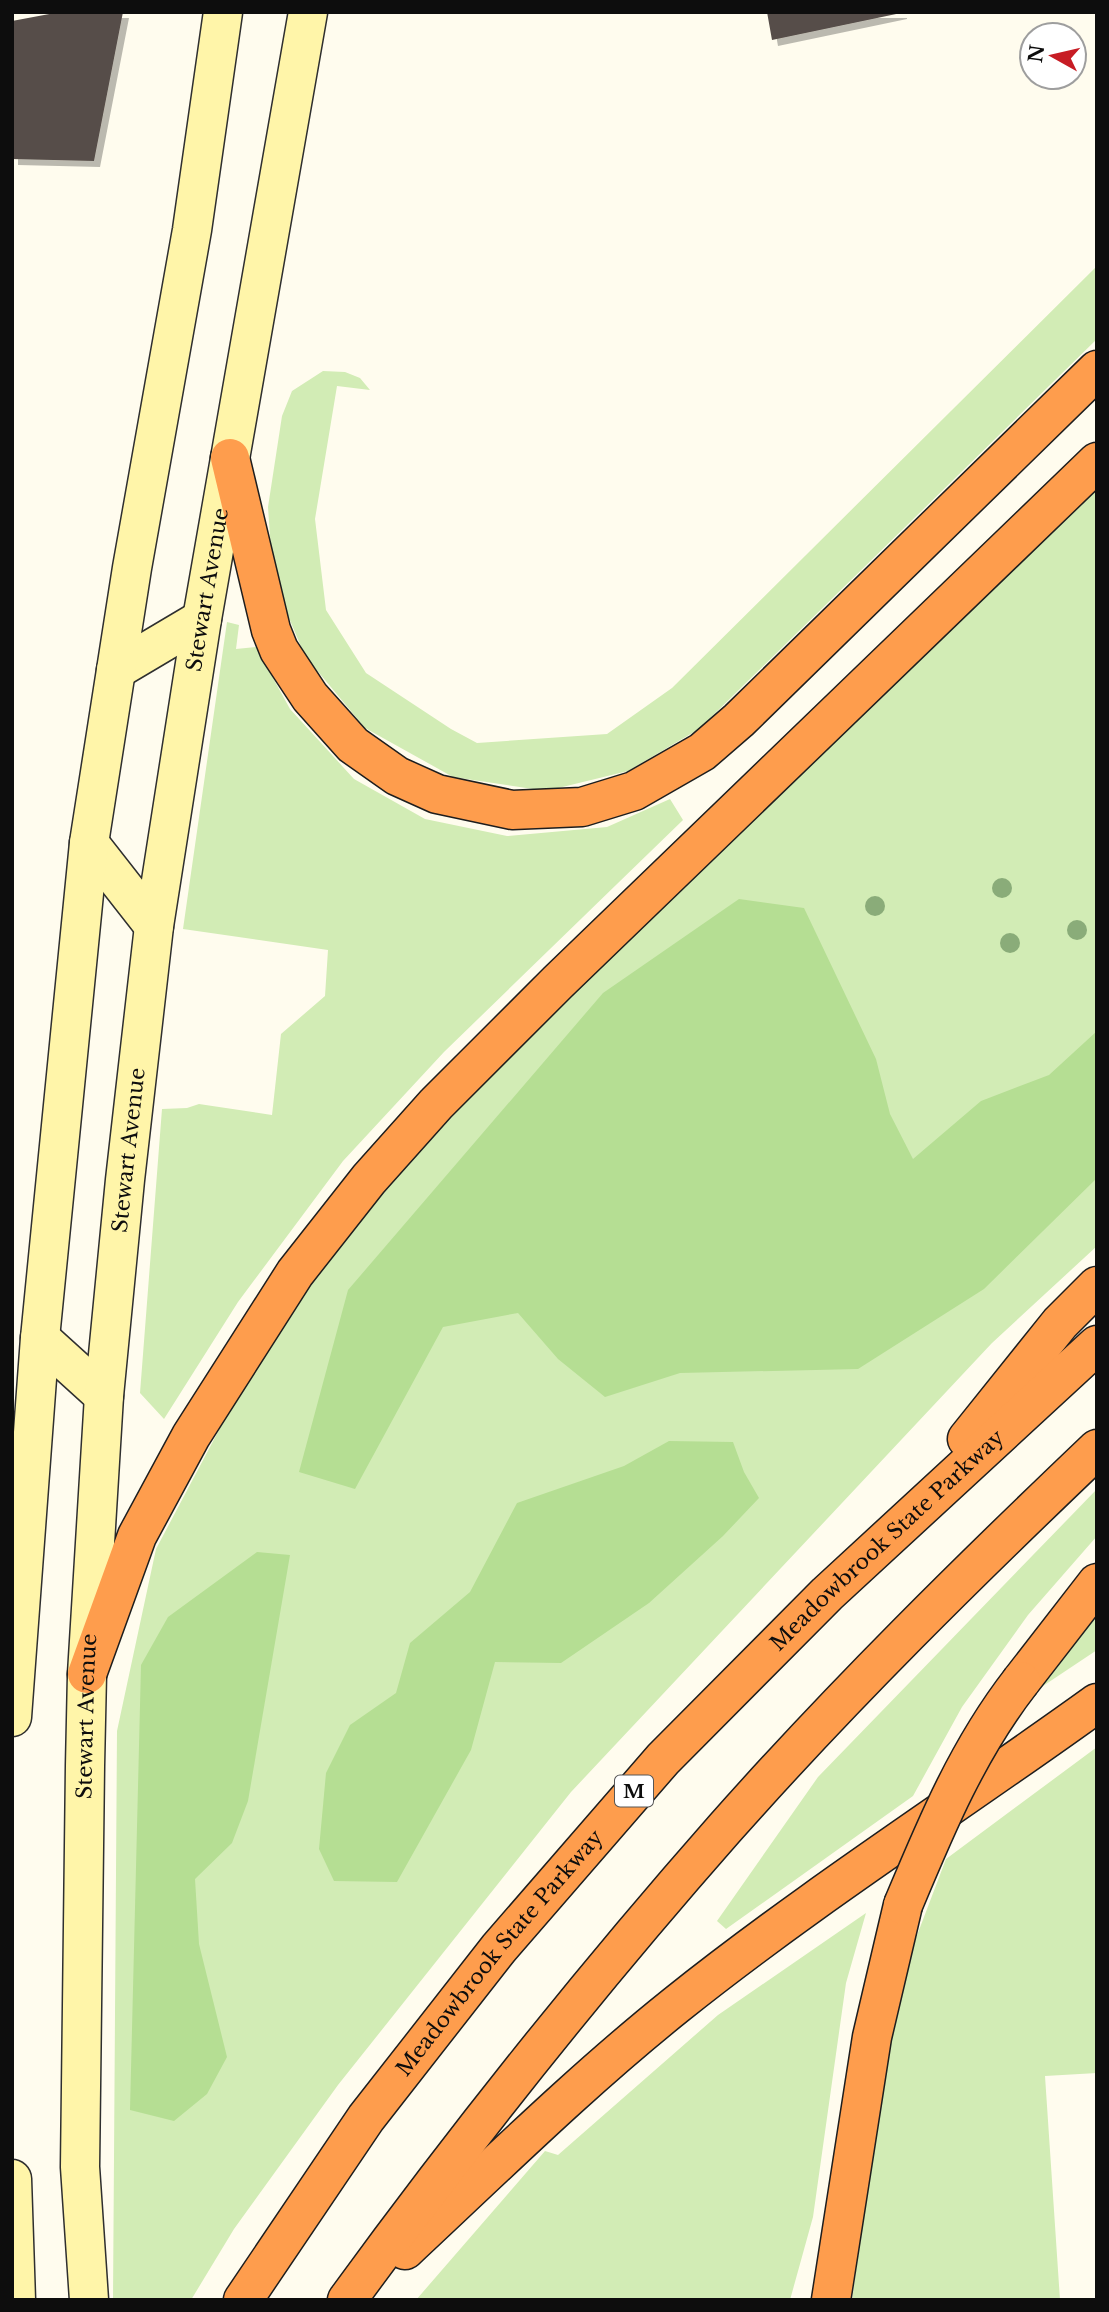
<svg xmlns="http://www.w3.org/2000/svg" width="1109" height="2312" font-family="'Libre Baskerville',serif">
<defs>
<filter id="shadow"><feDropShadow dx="6" dy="6" stdDeviation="0" flood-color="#0004"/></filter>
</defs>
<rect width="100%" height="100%" fill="#fffcee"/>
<!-- green -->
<path fill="#d2ecb5" d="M1097 266V339L699 729 628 771 546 791 453 777 365 728 305 656 273 580 268 507 282 416 292 391 323 371 345 372 360 378 370 390 337 386 315 519 326 610 366 673 451 729 477 743 607 734 672 688Z
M1097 483V1246L992 1343 571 1792 338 2085 234 2229 191 2300H113L117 1731 156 1549 264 1345 338 1241 493 1072Z
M227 622 239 625 236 649 256 647 290 709 354 779 425 819 507 836 607 827 670 799 683 820 444 1052 343 1161 238 1302 164 1419 140 1393 162 1109 187 1108 199 1104 272 1115 281 1034 325 996 328 950 183 929Z
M1097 1489V1536L1028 1615 962 1707 913 1796 726 1929 717 1921 818 1777Z
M1097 1615V1650L1037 1690Z
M1097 1747V2073L1045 2076 1060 2300H852L877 2119 899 1997 916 1938 946 1859Z
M866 1913 846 1983 813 2217 790 2300H416L545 2151 558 2155 718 2015Z"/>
<!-- forest -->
<path fill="#b5de93" d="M739 899 804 908 876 1059 890 1114 913 1159 981 1101 1049 1075 1097 1031V1178L984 1289 858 1369 680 1373 605 1397 558 1359 518 1313 443 1327 355 1489 299 1472 348 1290 603 993Z
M669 1441 733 1442 744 1472 759 1498 723 1536 649 1603 561 1663 495 1662 471 1750 397 1882 334 1881 319 1849 326 1773 350 1725 396 1693 410 1643 470 1592 517 1503 624 1466Z
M257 1552 290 1555 248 1801 232 1843 195 1879 199 1944 227 2057 207 2094 174 2121 130 2110 141 1665 168 1617Z"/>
<!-- building -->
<path fill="#574e49" filter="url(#shadow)" d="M60 12H123L94 161 12 159V21Z
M767 12H901V13L772 40Z"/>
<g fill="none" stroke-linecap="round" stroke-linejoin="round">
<!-- secondary casing -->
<g stroke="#2f2f2f" stroke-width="41">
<g id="secondary">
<path d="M116 670 202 619"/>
<path d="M89 843 154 926"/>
<path d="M40 1338 104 1396"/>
<path d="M12 1717 40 1338 89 843 132 568 192 230 223 12"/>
<path d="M12 2179 16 2300"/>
<path id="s1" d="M89 2300 80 2167 85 1766 87 1674 104 1396 125 1180 154 926 202 619 308 12"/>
</g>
</g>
<!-- motorway casing -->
<g stroke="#1e1e1e" stroke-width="41">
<g id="motorway">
<path d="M230 458 271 630 279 650 310 697 353 745 397 776 437 794 512 810 582 807 634 791 702 752 739 720 1097 370"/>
<path d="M967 1439 1060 1323 1097 1286"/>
<path d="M87 1674 137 1536 191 1436 295 1273 369 1179 436 1104 558 982 1097 462"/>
<path d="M1021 1681 1097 1583"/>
<path d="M405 2250C494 2167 581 2081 676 2005 811 1897 957 1804 1097 1703"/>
<path id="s2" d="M243 2300 366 2118 499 1948 663 1759 827 1594 1097 1345"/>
<path d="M347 2300C466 2137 592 1979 725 1828 843 1695 969 1571 1097 1449"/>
<path d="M831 2300 872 2037 903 1905"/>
</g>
</g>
<!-- secondary -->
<use href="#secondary" stroke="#fff5a9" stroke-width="38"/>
<!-- motorway -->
<use href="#motorway" stroke="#fe9d4d" stroke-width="38"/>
<!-- motorway-bridge casing -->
<g stroke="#1e1e1e" stroke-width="41" stroke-linecap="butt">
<path id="motorway-bridge" d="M903 1905C936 1826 968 1749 1021 1681"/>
</g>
<!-- motorway-bridge -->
<use href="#motorway-bridge" stroke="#fe9d4d" stroke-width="38"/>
</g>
<!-- trees -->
<g fill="#8aac79">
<circle cx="1002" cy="888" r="10"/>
<circle cx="875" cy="906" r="10"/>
<circle cx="1077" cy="930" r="10"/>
<circle cx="1010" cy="943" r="10"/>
</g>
<g text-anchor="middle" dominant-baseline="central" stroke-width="7" stroke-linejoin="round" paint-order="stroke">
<!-- shield labels -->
<rect fill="#fff" stroke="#565656" stroke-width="2" x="615" y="1775.5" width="38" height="31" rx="5"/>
<g font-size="19" font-weight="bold" fill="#0d0d0d">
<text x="634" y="1791">M</text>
</g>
<!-- street labels -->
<g font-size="21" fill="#0d0d0d" stroke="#fff">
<text stroke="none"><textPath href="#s1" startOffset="1718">Stewart Avenue</textPath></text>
<text stroke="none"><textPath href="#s1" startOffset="1152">Stewart Avenue</textPath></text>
<text stroke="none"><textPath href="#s2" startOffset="999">Meadowbrook State Parkway</textPath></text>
<text stroke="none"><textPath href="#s1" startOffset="584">Stewart Avenue</textPath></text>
<text stroke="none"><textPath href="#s2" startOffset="432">Meadowbrook State Parkway</textPath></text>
</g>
</g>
<!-- border -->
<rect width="1109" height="2312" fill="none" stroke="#0d0d0d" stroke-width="28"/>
<!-- north arrow -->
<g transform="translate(1053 56) rotate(278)"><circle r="33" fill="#ffffff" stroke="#9e9e9e" stroke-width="2"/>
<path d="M0-5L12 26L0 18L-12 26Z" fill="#c71c24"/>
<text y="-10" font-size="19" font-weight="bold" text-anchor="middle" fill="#0d0d0d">N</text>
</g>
</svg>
